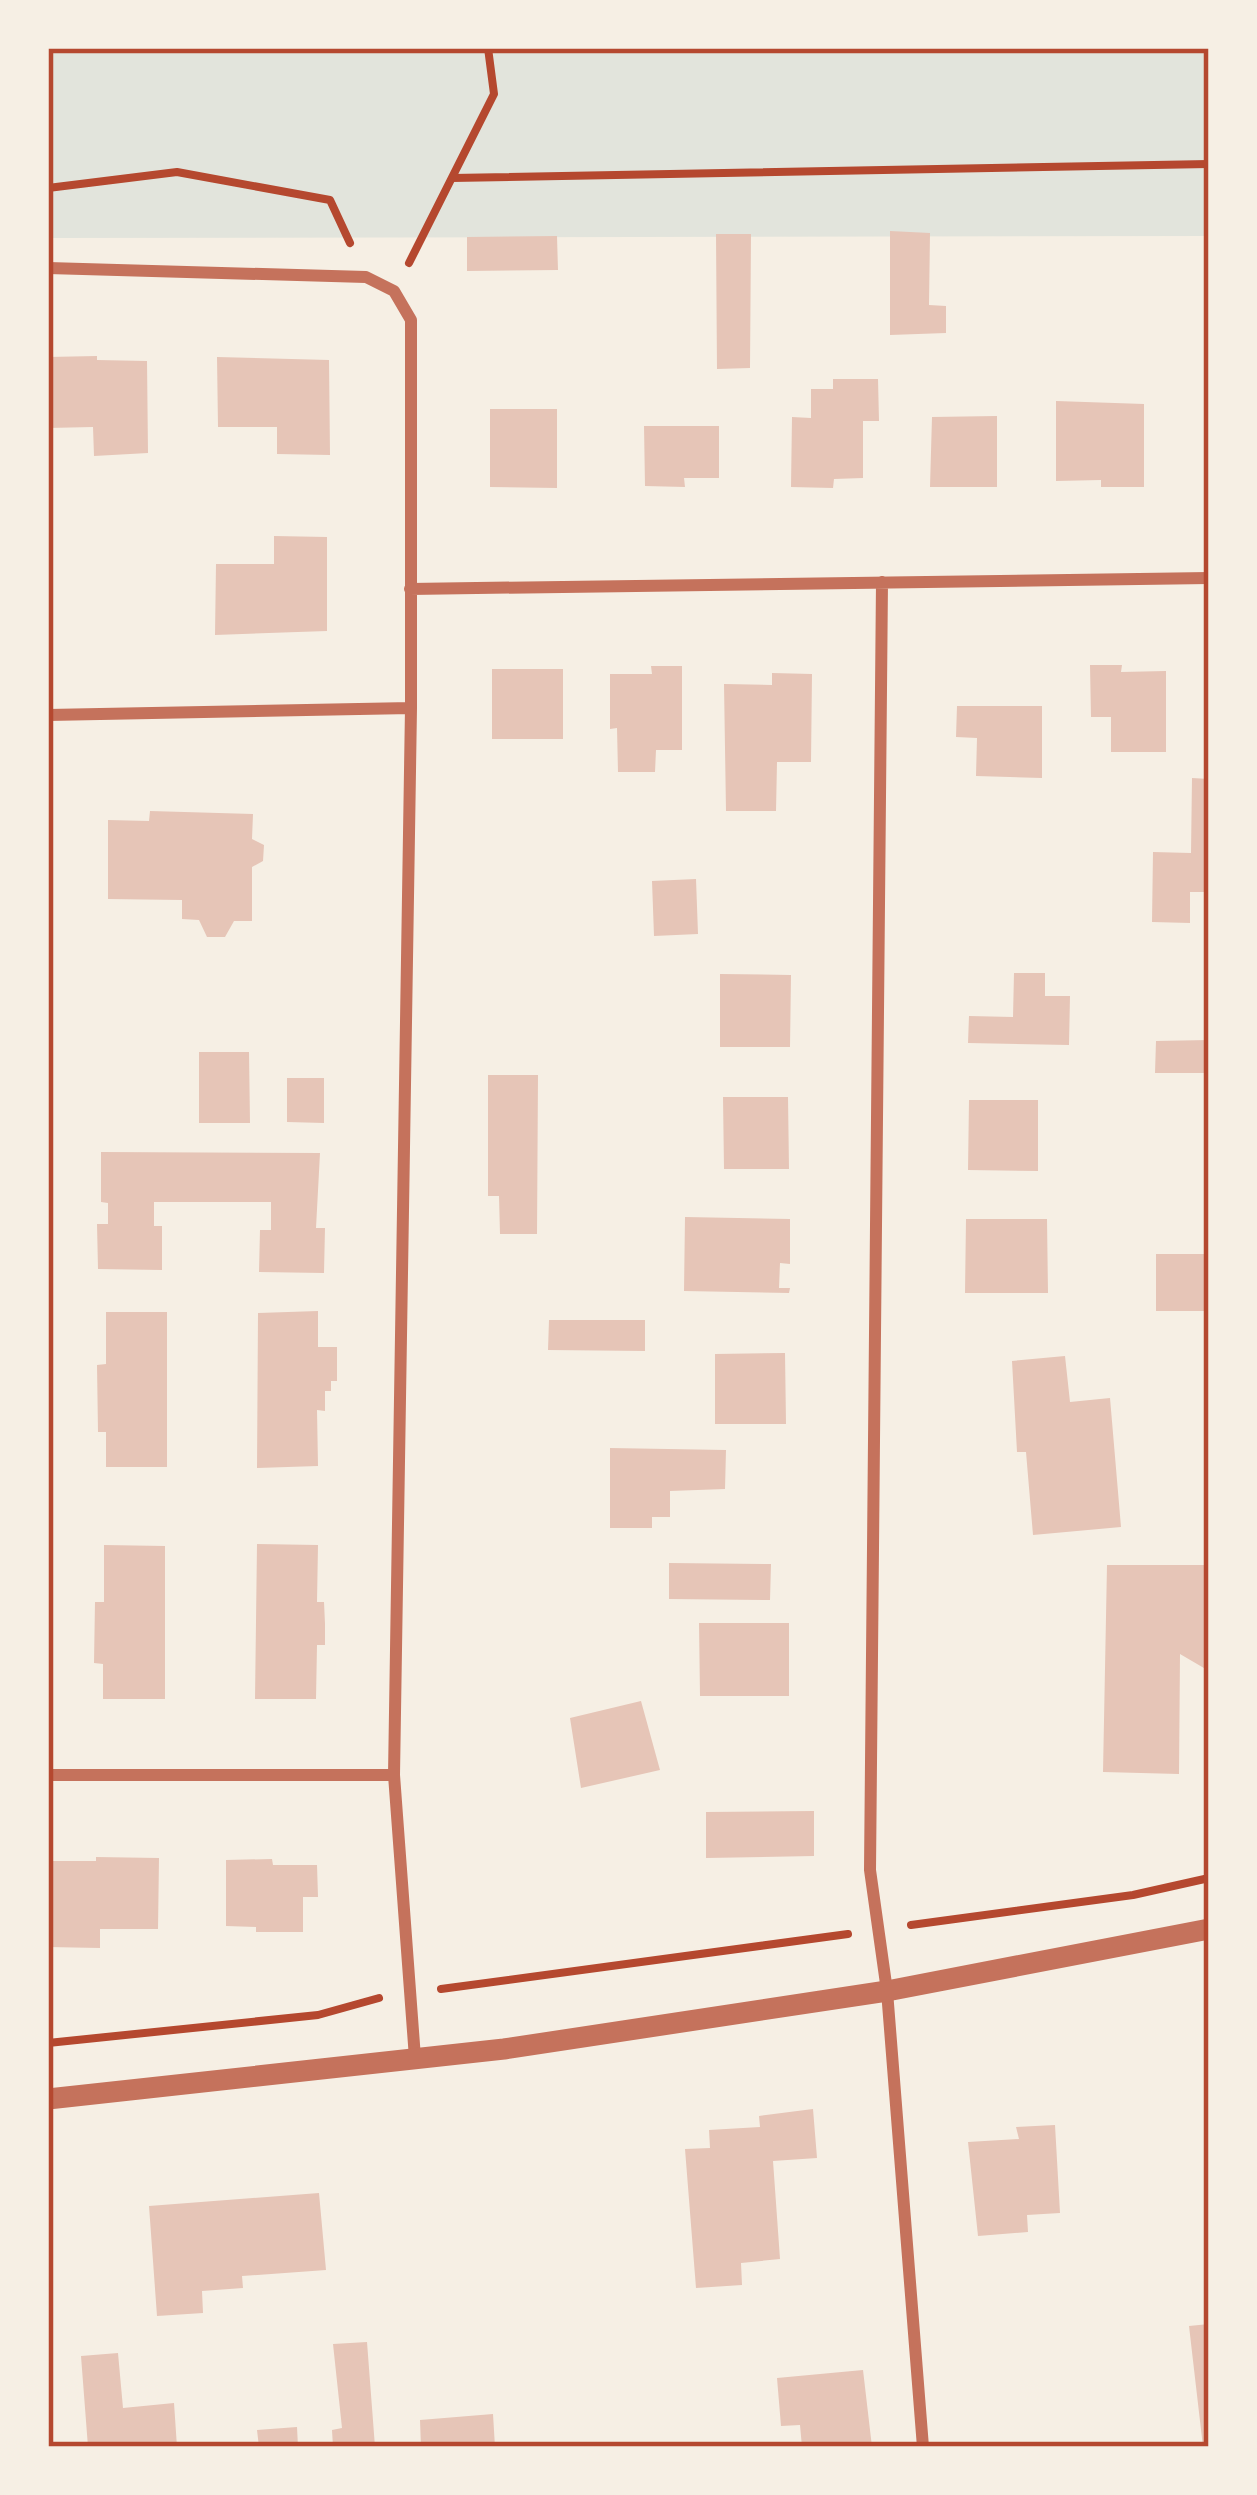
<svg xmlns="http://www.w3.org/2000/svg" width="1257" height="2495" font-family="'Source Sans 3',sans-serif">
<rect width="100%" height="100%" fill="#f6efe4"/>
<!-- green -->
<path fill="#e2e4dc" d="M48 48H1209V236L48 238Z"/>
<!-- building -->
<path fill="#e6c5b7" d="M890 231 930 233 929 305 946 306V333L890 335Z
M716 234H751L750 368 717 369Z
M557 236 558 270 467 271V237Z
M97 356V360L147 361 148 453 94 456 93 427 48 428V357Z
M217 357 329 360 330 455 277 454V427H218Z
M833 379H878L879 421H863V478L834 479 833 488 791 487 792 417 811 418V389H833Z
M1056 401 1144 404V487H1101V480L1056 481Z
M490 409H557V488L490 487Z
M997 416V487H930L932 417Z
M644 426H719V478H684L685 487 645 486Z
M274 536 327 537V631L215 635 216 564H274Z
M1090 665H1122L1121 672 1166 671V752H1111V717H1091Z
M651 666H682V750H656L655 772H618L617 728 610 729V674H652Z
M492 669H563V739H492Z
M772 673 812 674 811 762H777L776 811H726L724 684 772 685Z
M957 706H1042V778L976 776 977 738 956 737Z
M1192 778 1209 779V892H1190V923L1152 922 1153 852 1191 853Z
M150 811 253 814 252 839 264 845 263 861 252 867V921H234L225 937H207L199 920 182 919V900L108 899V820L149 821Z
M696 879 698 934 654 936 652 881Z
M1014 973H1045V996H1070L1069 1045 968 1043 969 1016 1013 1017Z
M720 974 791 975 790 1047H720Z
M1209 1040V1073H1155L1156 1041Z
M199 1052H249L250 1123H199Z
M488 1075H538L537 1234H500L499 1196H488Z
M287 1078H324V1123L287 1122Z
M723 1097H788L789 1169H724Z
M969 1100H1038V1171L968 1170Z
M101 1152 320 1153 316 1228H325L324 1273 259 1272 260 1230H271V1202H154V1226H162V1270L98 1269 97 1224H108V1203L101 1202Z
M685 1217 790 1219V1264L780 1263 779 1288H790L789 1293 684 1291Z
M966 1219H1047L1048 1293H965Z
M1156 1254H1209V1311H1156Z
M318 1311V1347H337V1381H331V1391H325V1411L317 1410 318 1466 257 1468 258 1313Z
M106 1312H167V1467H106V1432H98L97 1365 106 1364Z
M549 1320H645V1351L548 1350Z
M785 1353 786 1424H715V1354Z
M1065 1356 1070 1402 1110 1398 1121 1527 1033 1535 1026 1452H1017L1012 1361Z
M610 1448 726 1450 725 1489 670 1491V1517H652V1528H610Z
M257 1544 318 1545 317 1602H324L325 1624V1645H317L316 1699H255Z
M104 1545 165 1546V1699H103V1664L94 1663 95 1602H104Z
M669 1563 771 1564 770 1600 669 1599Z
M1107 1565H1209V1671L1180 1654 1179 1774 1103 1772Z
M699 1623H789V1696H700Z
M641 1701 660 1770 581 1788 570 1718Z
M814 1811V1856L706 1858V1812Z
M96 1857 159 1858 158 1929H100V1948L48 1947V1861H96Z
M272 1859 273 1865H317L318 1897H303V1932H256V1927L226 1926V1860Z
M813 2109 817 2158 773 2161 780 2259 741 2263 742 2285 696 2288 685 2149 710 2148 709 2130 760 2127 759 2116Z
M1055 2125 1060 2213 1027 2215 1028 2232 978 2236 968 2142 1019 2139 1016 2127Z
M319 2193 326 2270 242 2276 243 2288 202 2291 203 2313 157 2316 149 2206Z
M1209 2324V2447H1203L1189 2326Z
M367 2342 375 2447H333L332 2430 342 2428 333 2344Z
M118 2353 123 2408 174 2403 177 2447H88L81 2356Z
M863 2370 872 2447H802L800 2425 781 2426 777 2378Z
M493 2414 495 2447H421L420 2420Z
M297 2427 298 2447H259L257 2430Z"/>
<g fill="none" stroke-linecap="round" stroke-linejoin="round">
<!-- path -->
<path stroke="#b5482f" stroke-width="8" d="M452 178 1209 164
M48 188 177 172 330 200 350 243
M409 263 494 94 488 48
M911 1925 1133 1895 1209 1878
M441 1989 848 1934
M48 2043 318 2015 379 1998"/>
<!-- minor -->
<path stroke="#c5725c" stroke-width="12" d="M48 268 366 277 394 291 411 320V708L394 1775 415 2058
M882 582 870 1870 887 1991 923 2447
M410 589 1209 578
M48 715 411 708
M48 1775H394"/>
<!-- tertiary -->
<path stroke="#c5725c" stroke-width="21" d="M48 2099 504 2049 887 1991 1209 1929"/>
</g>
<!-- border -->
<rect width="1257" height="2495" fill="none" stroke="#f6efe4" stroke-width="102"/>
<rect x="51" y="51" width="1155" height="2393" fill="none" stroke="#b5482f" stroke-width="4.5"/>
</svg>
